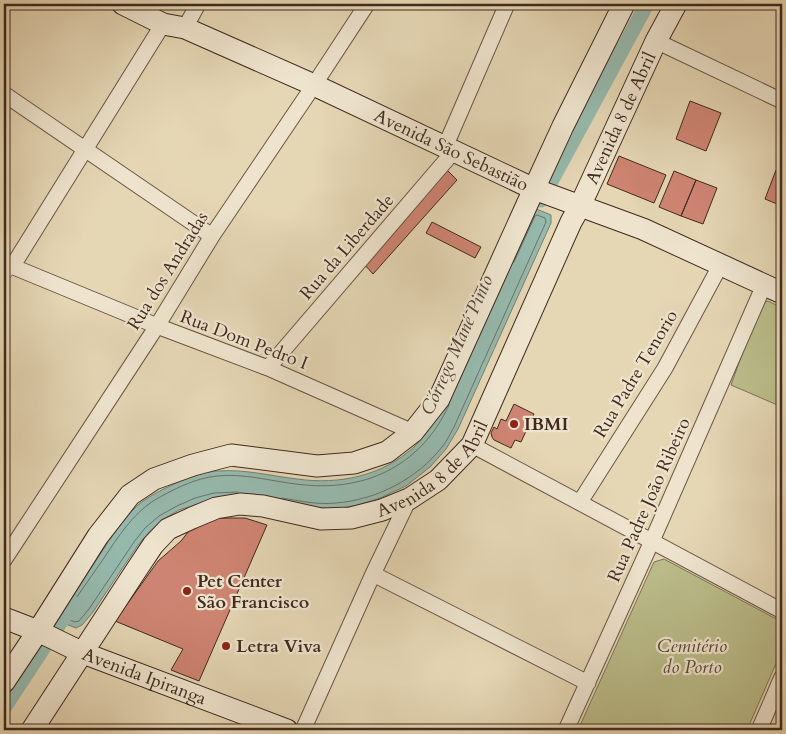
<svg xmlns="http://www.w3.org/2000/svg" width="786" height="734" font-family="Cardo,serif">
<rect width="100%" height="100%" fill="#e5d6b4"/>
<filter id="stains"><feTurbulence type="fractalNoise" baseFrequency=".004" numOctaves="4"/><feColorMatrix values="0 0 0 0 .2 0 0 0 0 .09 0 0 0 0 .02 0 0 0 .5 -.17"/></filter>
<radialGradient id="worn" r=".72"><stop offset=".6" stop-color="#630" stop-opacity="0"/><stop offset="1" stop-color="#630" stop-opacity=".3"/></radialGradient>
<!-- green -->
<path fill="#babc89" stroke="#7d7354" d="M768 301 782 308V407L731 385 760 304Z
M664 559 782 622V650L747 730H578L654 562Z"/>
<!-- water -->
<path fill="#96b9ad" stroke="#748074" d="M534 208 551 215V223L458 429 446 449 430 467 406 486 380 498 358 505 335 509 307 507 215 498 179 510 162 520 149 532 138 545 93 612 82 625 76 628 63 623 59 618 60 613C74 593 87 573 101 553 112 537 123 519 138 505 155 491 196 472 218 471 245 469 271 476 297 479 339 485 382 476 414 447 424 437 432 425 439 414Z"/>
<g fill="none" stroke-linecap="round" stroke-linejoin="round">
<!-- shore -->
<path stroke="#6b7266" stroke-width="1" d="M238 492 214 493 195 498 177 506 159 516 145 528 134 542 89 609 79 621 75 622 65 618V614C78 595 91 577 104 558 118 537 132 515 153 501 172 490 195 478 217 476 243 473 270 481 296 484 362 493 420 468 449 405
M282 498C300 501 318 505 336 503 376 500 417 479 442 447 447 441 450 434 454 427L546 222 545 218 537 215 535 216 514 262"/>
<!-- canal -->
<path stroke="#96b9ad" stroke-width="15" d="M541 200 647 4
M4 708 73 603"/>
</g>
<!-- building -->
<path fill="#ce8472" stroke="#402a1e" d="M690 101 721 113 706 151 676 139Z
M619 156 666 175 654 203 607 184Z
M447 170 457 180 373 274 364 264Z
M776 170 782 173V206L765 199Z
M674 171 696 180 681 216 659 207Z
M696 180 717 188 703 224 681 216Z
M432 222 481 247 475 258 426 233Z
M514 404 534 414 521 442 515 440 511 448 494 440 492 437 491 433 494 427 497 429 501 419 506 421Z
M217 518H245L267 525 199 681 171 670 183 649 115 621 158 561 181 541 192 527Z"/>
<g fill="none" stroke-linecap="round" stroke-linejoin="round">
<!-- lane casing -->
<g stroke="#695544" stroke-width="9">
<path id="lane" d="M4 280 12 267"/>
</g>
<!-- street casing -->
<g stroke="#695544" stroke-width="17">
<path id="street" d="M185 28 198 4
M656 41 782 101
M4 94 212 236
M445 147 507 4
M4 263 157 326 268 368 413 432
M12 267 163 24
M268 368 454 151
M472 445 782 611
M580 502 665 368 721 264
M4 560 157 326 212 236 314 85 367 4
M373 574 588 683
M303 730 373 574 409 499
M566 730 652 541 764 285
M759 730 782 677"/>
</g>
<!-- secondary casing -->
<g stroke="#402a1e" stroke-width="23">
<g id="secondary">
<path id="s1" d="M123 4 163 24 185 28 314 85 534 189 643 229 782 293"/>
<path id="s2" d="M4 618 38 631 83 653 287 730"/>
<path d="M4 682 38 631 98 536 130 495 154 479 193 465 231 455 317 466 354 463 387 452 413 432 439 399 534 189 563 126 624 4"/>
<path id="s3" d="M32 730 135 572 153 545 168 529 192 518 216 508 240 504 263 506 321 519 351 518 382 510 409 499 438 480 472 445 571 222 580 206 656 41 676 4"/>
</g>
</g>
<!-- lane -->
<use href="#lane" stroke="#eee4ce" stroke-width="8"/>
<!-- street -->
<use href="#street" stroke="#eee4ce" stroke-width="15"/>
<!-- secondary -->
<use href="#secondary" stroke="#eee4ce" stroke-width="21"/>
</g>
<!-- markers -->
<g fill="#8f2418" stroke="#eee4ce" stroke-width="2">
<circle cx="514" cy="424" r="5"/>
<circle cx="187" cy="591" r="5"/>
<circle cx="226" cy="646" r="5"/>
</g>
<g text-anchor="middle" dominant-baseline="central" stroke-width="4.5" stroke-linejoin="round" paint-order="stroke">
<!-- street labels -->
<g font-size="18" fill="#402a1e" stroke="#eee4ce">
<text stroke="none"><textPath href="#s3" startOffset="936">Avenida 8 de Abril</textPath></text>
<text stroke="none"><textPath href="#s1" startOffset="360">Avenida São Sebastião</textPath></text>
<text transform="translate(347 247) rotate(-49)">Rua da Liberdade</text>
<text transform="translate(168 271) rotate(-58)">Rua dos Andradas</text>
<text transform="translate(244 340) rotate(21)">Rua Dom Pedro I</text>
<text transform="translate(636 374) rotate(-59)">Rua Padre Tenorio</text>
<text stroke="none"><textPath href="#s3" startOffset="531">Avenida 8 de Abril</textPath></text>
<text transform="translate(649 500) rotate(-66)">Rua Padre João Ribeiro</text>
<text stroke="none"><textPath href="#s2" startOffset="152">Avenida Ipiranga</textPath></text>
</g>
<!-- poi labels -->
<g font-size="18" font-weight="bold" fill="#402a1e" stroke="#eee4ce" text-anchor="start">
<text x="524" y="424">IBMI</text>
<text x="197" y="581">Pet Center<tspan x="197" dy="21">São Francisco</tspan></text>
<text x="236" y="646">Letra Viva</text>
</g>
<!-- park labels -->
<g font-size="18" font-style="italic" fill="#584733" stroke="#eee4ce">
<text x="692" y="646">Cemitério<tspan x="692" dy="21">do Porto</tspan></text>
</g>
<!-- water labels -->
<g font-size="19" font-style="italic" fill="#51473b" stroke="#eee4ce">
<text transform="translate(457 345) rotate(-66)">Córrego Mané Pinto</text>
</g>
</g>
<!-- margin -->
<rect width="786" height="734" fill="none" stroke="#e5d6b4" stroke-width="20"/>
<rect x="5" y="5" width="776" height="724" fill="none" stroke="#402a1e" stroke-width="2.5"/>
<rect x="10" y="10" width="766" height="714" fill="none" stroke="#402a1e"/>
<rect width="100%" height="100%" filter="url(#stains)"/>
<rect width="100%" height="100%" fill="url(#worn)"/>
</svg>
